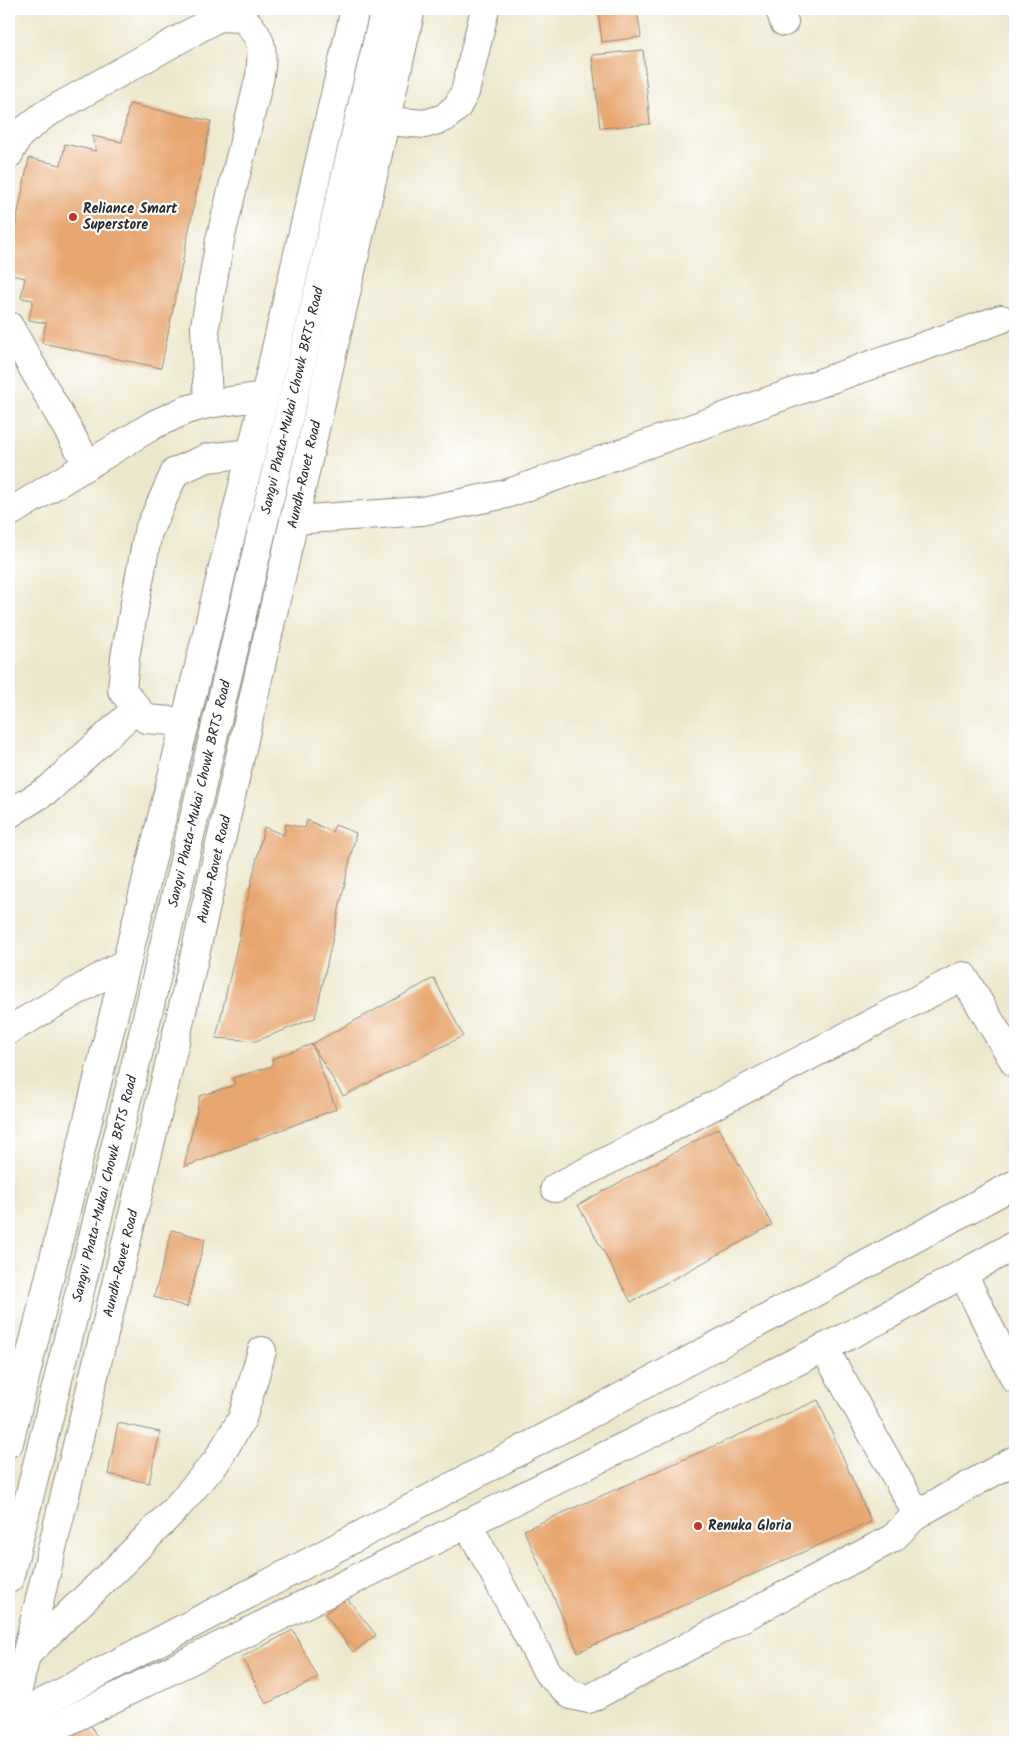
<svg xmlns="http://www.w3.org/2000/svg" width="1024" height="1751" font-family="Kalam,sans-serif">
<rect width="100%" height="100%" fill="#fff"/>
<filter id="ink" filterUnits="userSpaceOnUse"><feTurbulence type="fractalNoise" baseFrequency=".02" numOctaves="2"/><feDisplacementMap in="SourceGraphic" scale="10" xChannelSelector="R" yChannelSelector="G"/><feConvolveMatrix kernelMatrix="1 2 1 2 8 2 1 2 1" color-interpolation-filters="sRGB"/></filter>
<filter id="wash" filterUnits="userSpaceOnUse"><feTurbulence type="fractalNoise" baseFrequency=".0096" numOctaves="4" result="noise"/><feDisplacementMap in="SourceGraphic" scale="20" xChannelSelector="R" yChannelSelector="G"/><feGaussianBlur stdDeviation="1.12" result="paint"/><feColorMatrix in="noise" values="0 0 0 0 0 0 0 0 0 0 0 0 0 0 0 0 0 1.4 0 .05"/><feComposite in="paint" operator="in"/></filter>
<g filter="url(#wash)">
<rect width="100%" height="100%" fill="#ede8cd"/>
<g id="blocks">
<!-- building -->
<path fill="#e7a670" d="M598 9H637L641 37 602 42Z
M643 50 650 124 600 128 592 55Z
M129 104 211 121 161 368 42 343 46 323 29 320 33 300 21 298 25 278 9 274V257L29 158 61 165 65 144 96 151 92 136 122 142Z
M307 820 332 832 335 825 356 833 315 1018 256 1041 216 1038 264 827 284 835 286 824 305 828Z
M434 978 463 1036 343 1096 312 1044 336 1109 184 1167 200 1096 235 1085 233 1078 272 1066V1059L312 1044Z
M719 1128 772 1225 631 1302 578 1205Z
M172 1230 205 1239 187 1307 154 1297Z
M818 1400 871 1522 578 1652 524 1530Z
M118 1423 160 1432 149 1483 108 1474Z
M346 1597 376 1635 353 1652 325 1614Z
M293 1630 318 1678 266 1704 242 1657Z
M88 1719 99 1742H51Z"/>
</g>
</g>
<g filter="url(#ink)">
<use href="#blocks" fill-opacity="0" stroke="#8c8a7c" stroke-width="1"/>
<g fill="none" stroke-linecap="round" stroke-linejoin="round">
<!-- minor casing -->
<g stroke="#8c8a7c" stroke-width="30">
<g id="minor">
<path d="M780 9 784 22"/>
<path d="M385 121 425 124 444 118 457 107 465 92 485 9"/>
<path d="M9 154 19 135 44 115 219 17 243 18C264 40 263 47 260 76L220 240 205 326 208 404"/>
<path d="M9 326 88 465"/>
<path d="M9 513 155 424 186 410 208 404 265 396"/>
<path d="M294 520 422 511 506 494 1001 319"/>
<path d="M186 722 146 719 122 690 125 657 148 532 175 472 207 458 251 453"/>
<path d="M9 814 49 789 137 708"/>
<path d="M9 1030 127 962"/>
<path d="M555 1188 963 976 1015 1063"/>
<path d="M963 1274 1015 1379"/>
<path d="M824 1348 917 1514"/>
<path d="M467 1523 548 1673 571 1695 589 1699 893 1538 917 1514 1015 1460"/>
<path id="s1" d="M9 1579 144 1030 385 9"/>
<path d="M27 1654 123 1562 176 1508 216 1462 242 1419 262 1351"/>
<path d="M10 1720 601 1408 1015 1184"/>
<path d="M25 1742 824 1348 881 1319 1015 1245"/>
</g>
</g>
<!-- major casing -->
<g stroke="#8c8a7c" stroke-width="30">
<g id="major">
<path d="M9 1443 265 396 355 9"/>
<path id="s2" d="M9 1726 176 1037 411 9"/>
</g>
</g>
<!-- minor -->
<use href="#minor" stroke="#fff" stroke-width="28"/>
<!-- major -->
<use href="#major" stroke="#fff" stroke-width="28"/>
</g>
</g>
<!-- markers -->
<g fill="#c8321e" stroke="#fff" stroke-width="2">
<circle cx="73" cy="217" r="5"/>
<circle cx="698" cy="1526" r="5"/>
</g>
<g text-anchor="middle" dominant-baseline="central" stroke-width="4.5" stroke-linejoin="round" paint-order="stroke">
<!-- poi labels -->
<g font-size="14" font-weight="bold" fill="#2b2b2b" stroke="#fff" text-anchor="start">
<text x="83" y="209">Reliance Smart<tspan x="83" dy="16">Superstore</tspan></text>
<text x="708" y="1526">Renuka Gloria</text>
</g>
<!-- street labels -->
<g font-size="14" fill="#2b2b2b" stroke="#fff">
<text stroke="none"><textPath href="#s1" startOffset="1212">Sangvi Phata-Mukai Chowk BRTS Road</textPath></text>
<text stroke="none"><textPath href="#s2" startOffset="1286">Aundh-Ravet Road</textPath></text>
<text stroke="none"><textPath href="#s1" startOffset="808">Sangvi Phata-Mukai Chowk BRTS Road</textPath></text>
<text stroke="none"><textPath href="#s2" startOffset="881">Aundh-Ravet Road</textPath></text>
<text stroke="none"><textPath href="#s1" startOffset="402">Sangvi Phata-Mukai Chowk BRTS Road</textPath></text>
<text stroke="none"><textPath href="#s2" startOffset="476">Aundh-Ravet Road</textPath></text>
</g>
</g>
<!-- margin -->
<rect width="1024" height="1751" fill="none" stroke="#fff" stroke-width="30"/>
</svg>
